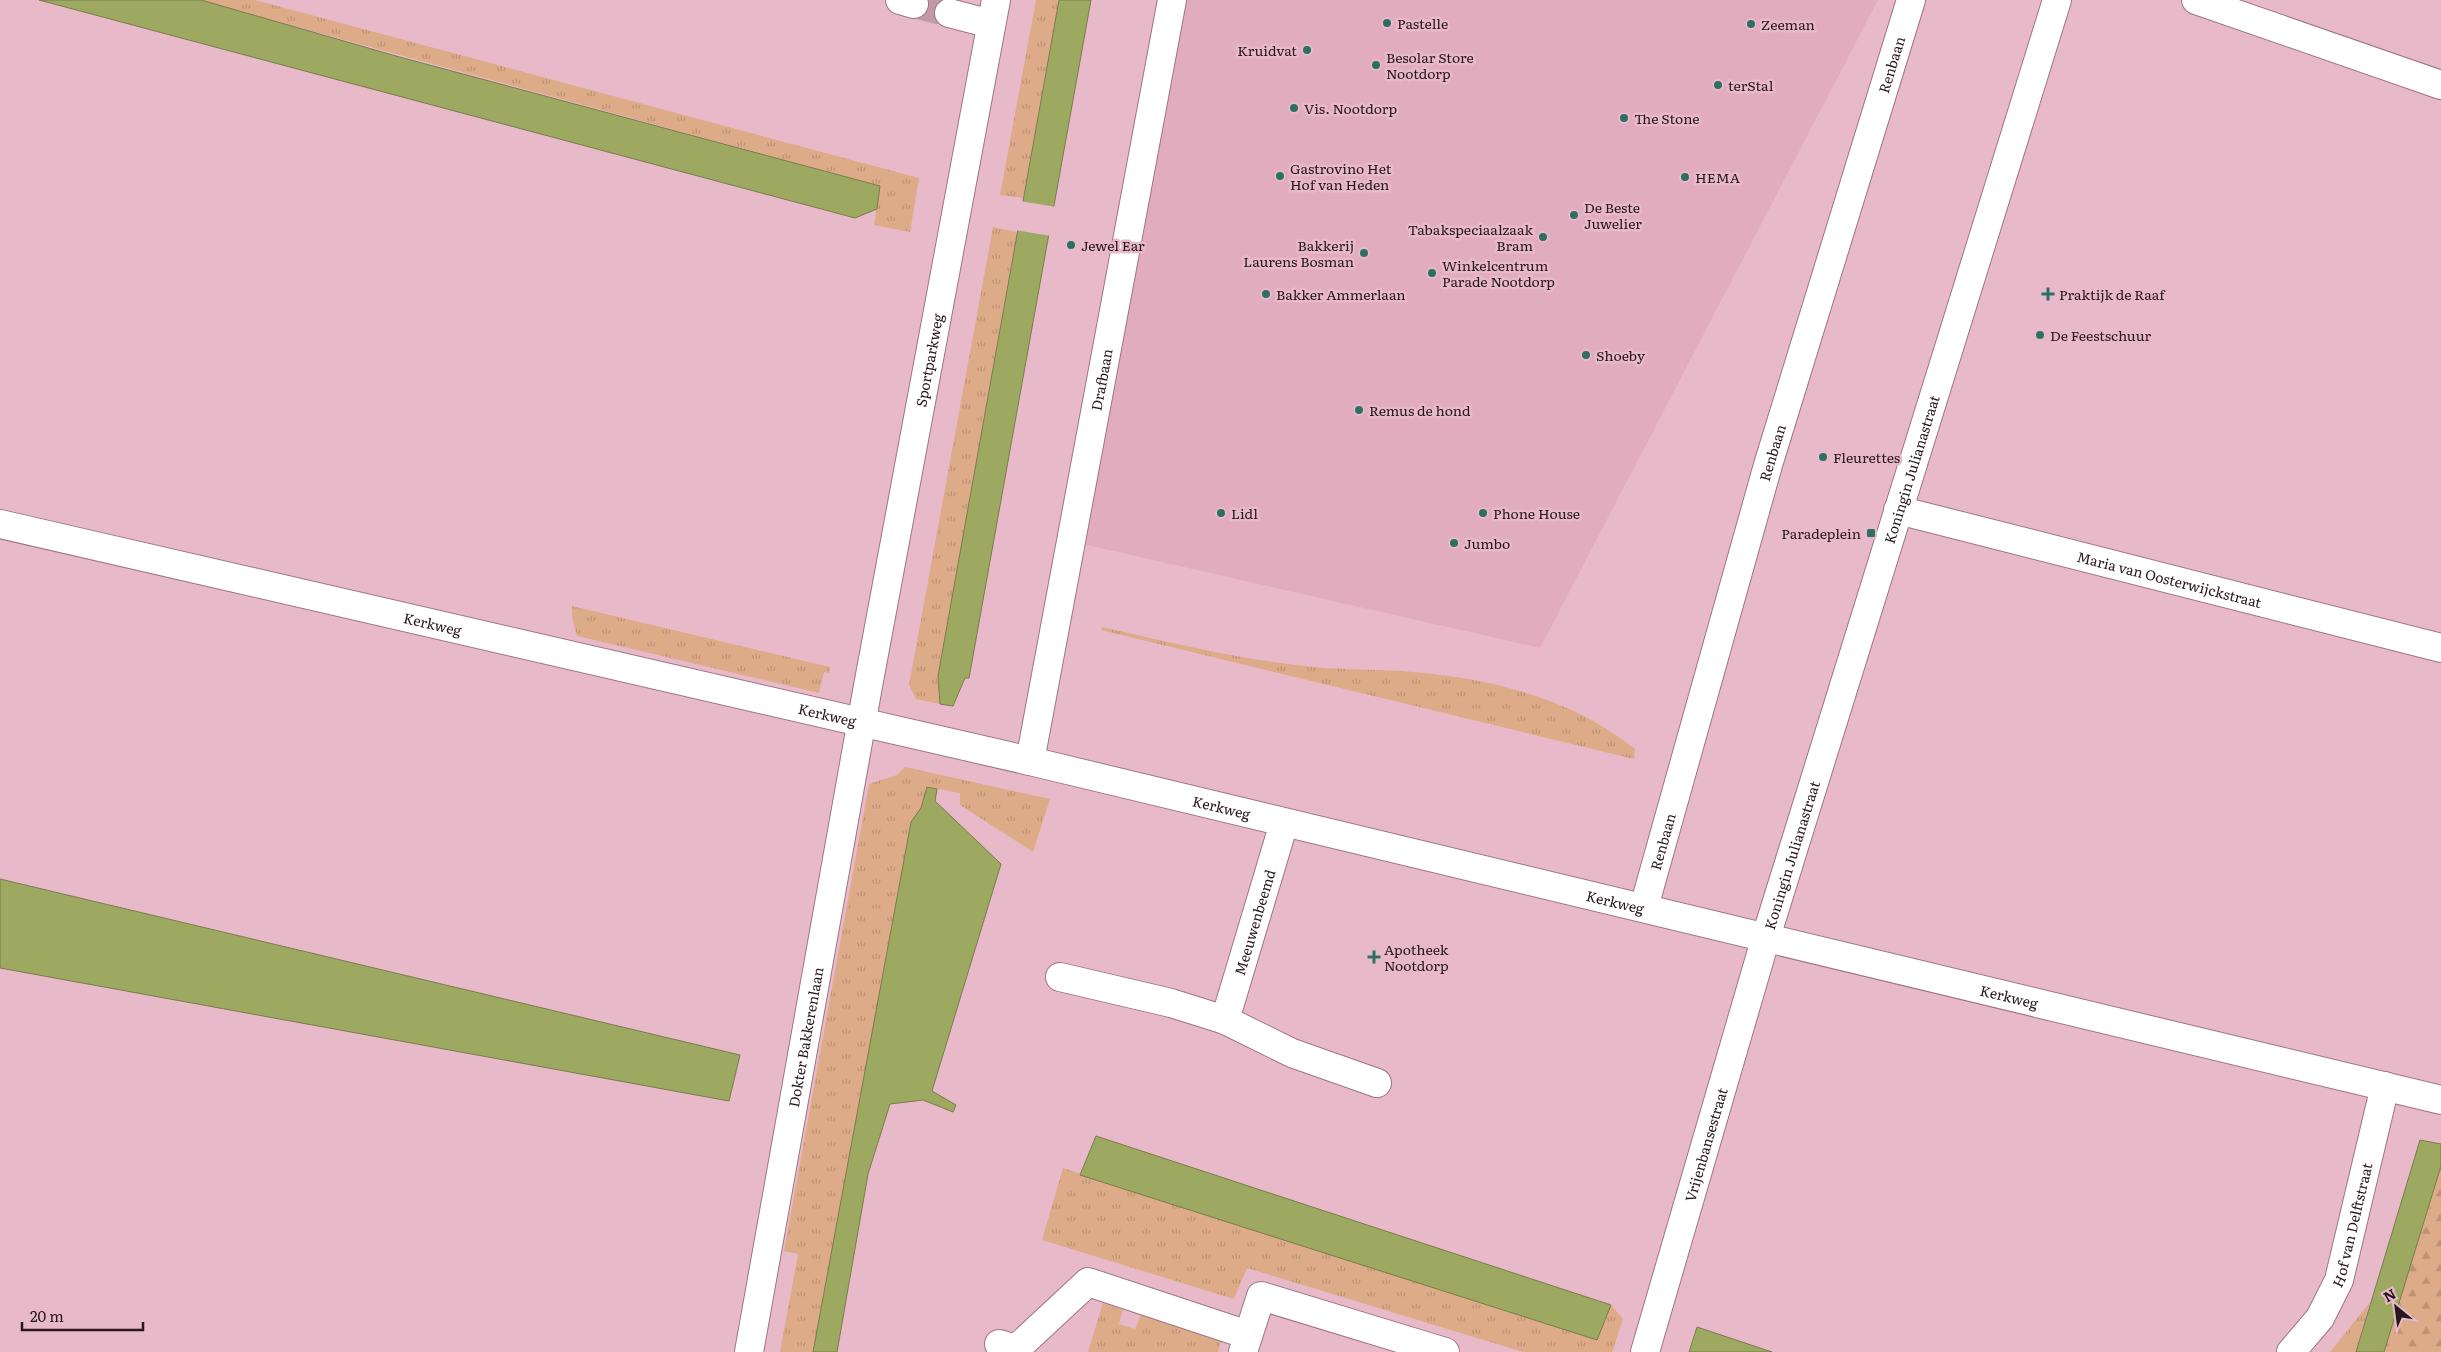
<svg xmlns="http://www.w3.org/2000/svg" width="2441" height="1352" font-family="Literata,serif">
<defs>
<pattern id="grass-tufts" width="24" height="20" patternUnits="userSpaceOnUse" patternTransform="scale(1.25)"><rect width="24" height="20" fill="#ddab87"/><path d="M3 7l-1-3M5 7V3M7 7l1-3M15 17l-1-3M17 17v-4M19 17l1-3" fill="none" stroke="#be9274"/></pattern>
<pattern id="forest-firs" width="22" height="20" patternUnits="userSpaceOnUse" patternTransform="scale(1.25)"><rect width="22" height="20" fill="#ddab87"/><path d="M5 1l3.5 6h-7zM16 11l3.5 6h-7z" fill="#be9274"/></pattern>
</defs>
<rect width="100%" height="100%" fill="#e8b9c9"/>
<!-- built -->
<path fill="#e2acbf" d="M1179 0H1878L1540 648 1078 543Z"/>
<!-- grass -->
<path fill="url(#grass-tufts)" d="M198 0H255L919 178 910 232 874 225 880 186Z
M1036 0H1059L1023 198 1000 195Z
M993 227 1017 232 938 676 940 704 916 699 909 685Z
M572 606 830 667 829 673 824 672 819 693 577 636 572 618Z
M1102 627C1172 643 1242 660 1314 667 1343 670 1372 669 1401 671 1485 677 1569 696 1635 749L1634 759 1101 630Z
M905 767 1050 799 1033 852 960 805V793L927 787 921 808 911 822 813 1352H780L798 1254 784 1251 869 784 897 775Z
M1063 1168 1597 1339 1611 1305 1623 1319 1612 1352H1523L1247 1268 1234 1299 1042 1240Z
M2370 1302 2356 1352H2330Z
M1103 1303 1123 1310 1119 1324 1135 1329 1141 1314 1222 1337 1218 1352H1088Z"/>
<!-- forest -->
<path fill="url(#forest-firs)" d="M2441 1166V1352H2384Z"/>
<!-- water -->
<path fill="#9da860" stroke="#7a7c4c" d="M39 0H201L396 56 880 186 877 209 855 218Z
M1059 0H1091L969 678H965L953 706 940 704 938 676Z
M927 787 937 789 935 801 1001 864 932 1091 956 1105 953 1112 923 1100 890 1104 868 1174 837 1352H813L911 822 921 808Z
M0 879 740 1055 729 1101 0 968Z
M1096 1136 1611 1305 1597 1340 1080 1175Z
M2420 1140 2441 1144V1166L2384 1352H2356Z
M1697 1327 1772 1352H1689Z"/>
<!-- pier -->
<path fill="#e8b9c9" d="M1020 201 1056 207 1051 236 1015 230Z"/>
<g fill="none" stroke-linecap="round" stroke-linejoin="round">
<!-- minor-tunnel -->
<path stroke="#c299a7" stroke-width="28" stroke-dasharray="28 14" stroke-linecap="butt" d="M914 4 949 13"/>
<!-- minor casing -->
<g stroke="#9f7583" stroke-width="30">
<g id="minor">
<path d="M900 0 914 4"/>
<path d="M2196 0 2441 85"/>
<path d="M949 13 991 24"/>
<path id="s1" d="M1898 510 2441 648"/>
<path id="s2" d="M0 524 1030 761 2441 1100"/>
<path id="s3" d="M1030 761 1172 0"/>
<path id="s4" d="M1644 907 1768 465 1911 0"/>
<path d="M1060 977 1171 1003 1225 1020 1292 1053 1377 1083"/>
<path id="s5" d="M1225 1020 1284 823"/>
<path d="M999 1344 1016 1349 1088 1282 1248 1335"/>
<path id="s6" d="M749 1352 868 686 996 0"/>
<path d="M1243 1352 1261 1296 1445 1352"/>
<path id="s7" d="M1645 1352 1766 937 2057 0"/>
<path id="s8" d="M2291 1352 2320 1318 2339 1280 2385 1086"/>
</g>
</g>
<!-- minor -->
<use href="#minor" stroke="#fff" stroke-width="28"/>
</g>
<!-- markers -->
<g fill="#2d7062" stroke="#e8b9c9" stroke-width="2">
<circle cx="1387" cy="23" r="5"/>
<circle cx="1751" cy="24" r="5"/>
<circle cx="1307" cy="50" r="5"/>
<circle cx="1376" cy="65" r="5"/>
<circle cx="1718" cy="85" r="5"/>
<circle cx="1294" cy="108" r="5"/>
<circle cx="1624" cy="118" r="5"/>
<circle cx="1280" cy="176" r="5"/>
<circle cx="1685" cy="177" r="5"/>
<circle cx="1574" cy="215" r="5"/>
<circle cx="1543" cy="237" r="5"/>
<circle cx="1071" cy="245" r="5"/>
<circle cx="1364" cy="253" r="5"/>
<circle cx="1432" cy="273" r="5"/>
<circle cx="1266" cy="294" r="5"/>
<path d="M2045.5 286.5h5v5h5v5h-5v5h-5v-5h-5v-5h5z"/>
<circle cx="2040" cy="335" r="5"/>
<circle cx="1586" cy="355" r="5"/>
<circle cx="1359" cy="410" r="5"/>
<circle cx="1823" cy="457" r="5"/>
<circle cx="1221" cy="513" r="5"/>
<circle cx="1483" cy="513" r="5"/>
<rect x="1866" y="528" width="10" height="10" rx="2.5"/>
<circle cx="1454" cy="543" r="5"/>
<path d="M1371.5 949.5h5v5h5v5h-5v5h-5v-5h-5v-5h5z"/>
</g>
<g text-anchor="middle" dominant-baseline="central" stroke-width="5" stroke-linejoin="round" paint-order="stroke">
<!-- poi labels -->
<g font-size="14" fill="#28171d" stroke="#e8b9c9" text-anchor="start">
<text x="1397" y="23">Pastelle</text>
<text x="1761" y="24">Zeeman</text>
<text x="1297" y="50" text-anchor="end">Kruidvat</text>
<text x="1386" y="57">Besolar Store<tspan x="1386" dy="16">Nootdorp</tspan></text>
<text x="1728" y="85">terStal</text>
<text x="1304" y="108">Vis. Nootdorp</text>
<text x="1634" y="118">The Stone</text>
<text x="1290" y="168">Gastrovino Het<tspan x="1290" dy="16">Hof van Heden</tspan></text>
<text x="1695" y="177">HEMA</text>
<text x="1584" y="207">De Beste<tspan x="1584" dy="16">Juwelier</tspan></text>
<text x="1533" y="229" text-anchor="end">Tabakspeciaalzaak<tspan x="1533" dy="16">Bram</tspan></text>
<text x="1081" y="245">Jewel Ear</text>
<text x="1354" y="245" text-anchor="end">Bakkerij<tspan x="1354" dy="16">Laurens Bosman</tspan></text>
<text x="1442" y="265">Winkelcentrum<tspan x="1442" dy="16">Parade Nootdorp</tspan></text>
<text x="1276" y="294">Bakker Ammerlaan</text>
<text x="2059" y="294">Praktijk de Raaf</text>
<text x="2050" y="335">De Feestschuur</text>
<text x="1596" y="355">Shoeby</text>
<text x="1369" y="410">Remus de hond</text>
<text x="1833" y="457">Fleurettes</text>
<text x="1231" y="513">Lidl</text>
<text x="1493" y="513">Phone House</text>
<text x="1861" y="533" text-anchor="end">Paradeplein</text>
<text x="1464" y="543">Jumbo</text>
<text x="1384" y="949">Apotheek<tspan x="1384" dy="16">Nootdorp</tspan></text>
</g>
<!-- street labels -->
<g font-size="14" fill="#28171d" stroke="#e8b9c9">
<text stroke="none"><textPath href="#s4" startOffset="878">Renbaan</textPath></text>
<text stroke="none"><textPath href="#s6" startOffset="1008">Sportparkweg</textPath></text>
<text stroke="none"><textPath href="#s3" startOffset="388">Drafbaan</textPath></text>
<text stroke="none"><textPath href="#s4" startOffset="472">Renbaan</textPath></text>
<text stroke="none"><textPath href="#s7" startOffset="922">Koningin Julianastraat</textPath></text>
<text stroke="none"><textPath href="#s1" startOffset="280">Maria van Oosterwijckstraat</textPath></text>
<text stroke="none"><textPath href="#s2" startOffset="444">Kerkweg</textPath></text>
<text stroke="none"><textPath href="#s2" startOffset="849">Kerkweg</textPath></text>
<text stroke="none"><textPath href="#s2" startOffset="1254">Kerkweg</textPath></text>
<text stroke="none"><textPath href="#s4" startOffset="68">Renbaan</textPath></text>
<text stroke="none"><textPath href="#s7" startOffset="518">Koningin Julianastraat</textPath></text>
<text stroke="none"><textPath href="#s2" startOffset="1659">Kerkweg</textPath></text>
<text stroke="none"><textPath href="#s5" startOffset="102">Meeuwenbeemd</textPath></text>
<text stroke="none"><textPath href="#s2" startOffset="2064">Kerkweg</textPath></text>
<text stroke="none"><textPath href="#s6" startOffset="320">Dokter Bakkerenlaan</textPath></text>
<text stroke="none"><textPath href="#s7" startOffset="216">Vrijenbansestraat</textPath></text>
<text stroke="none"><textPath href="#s8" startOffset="144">Hof van Delftstraat</textPath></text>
</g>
</g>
<!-- north arrow -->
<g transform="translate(2396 1307) rotate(331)" stroke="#e8b9c9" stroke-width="4" paint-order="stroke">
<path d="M0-4L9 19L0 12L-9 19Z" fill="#28171d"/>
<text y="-8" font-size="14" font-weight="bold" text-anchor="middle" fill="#28171d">N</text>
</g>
<!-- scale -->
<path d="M22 1322v8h121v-8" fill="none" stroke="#28171d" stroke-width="2.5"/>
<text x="30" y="1322" font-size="15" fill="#28171d" stroke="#e8b9c9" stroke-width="4" paint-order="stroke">20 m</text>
</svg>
